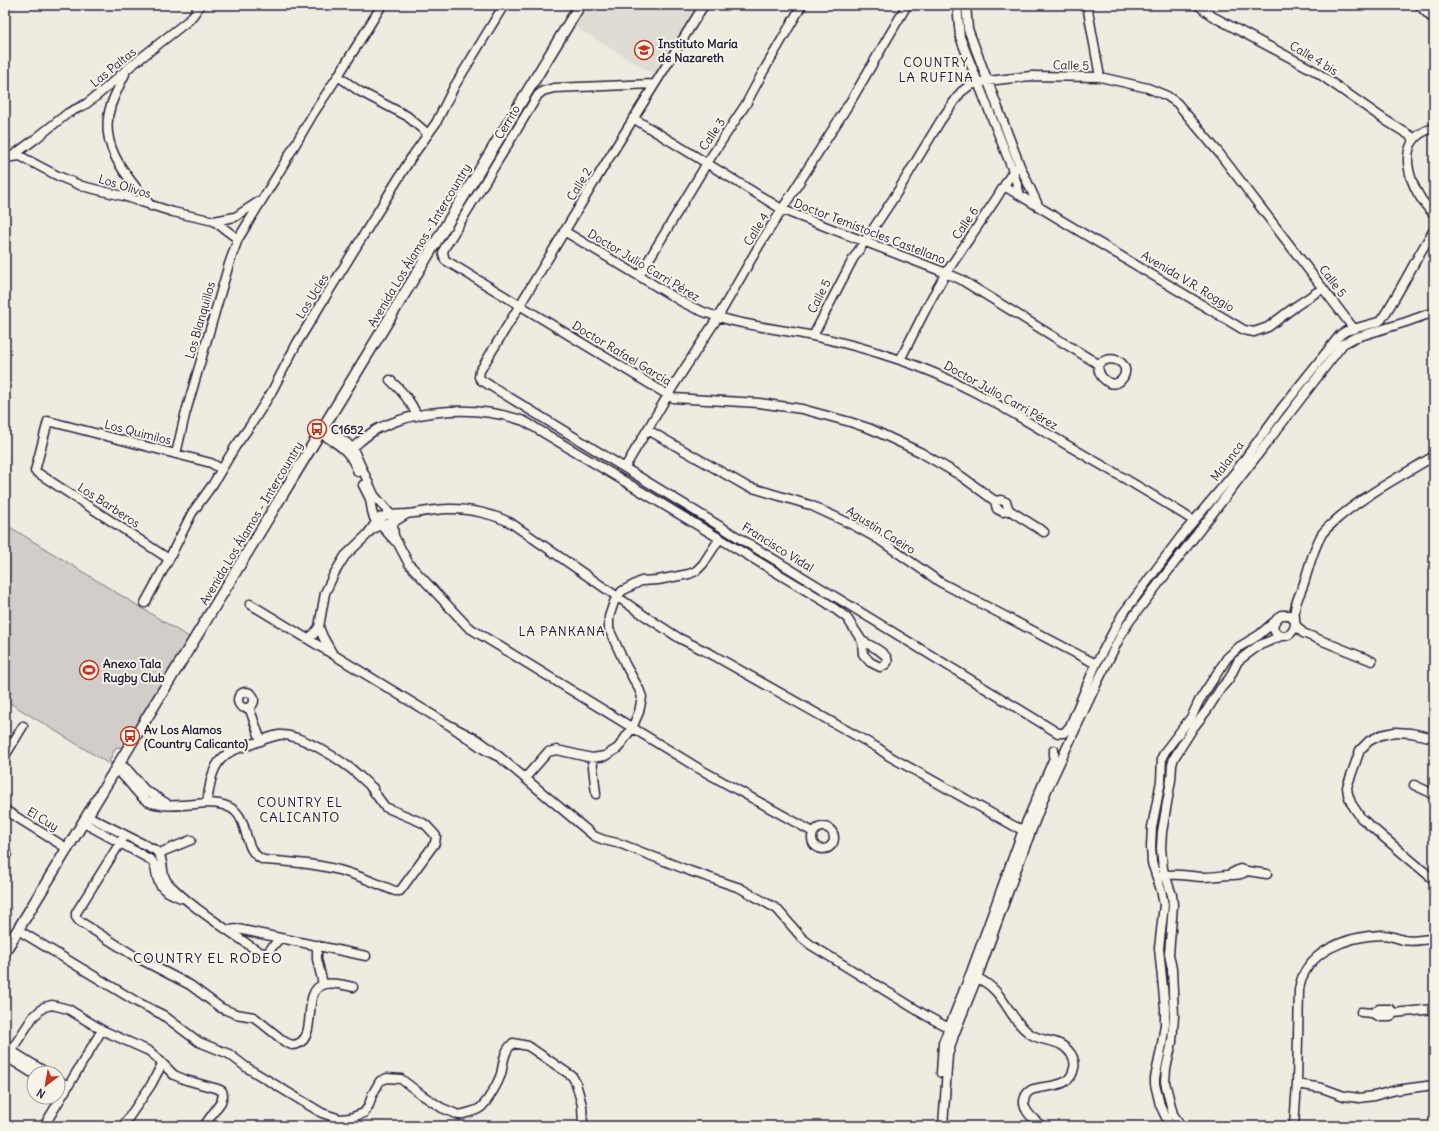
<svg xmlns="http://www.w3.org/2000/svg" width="1439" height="1131" font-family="Delius,sans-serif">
<rect width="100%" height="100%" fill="#eeebe1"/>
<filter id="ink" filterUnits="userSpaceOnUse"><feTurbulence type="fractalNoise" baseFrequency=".025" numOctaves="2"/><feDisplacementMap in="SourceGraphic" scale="8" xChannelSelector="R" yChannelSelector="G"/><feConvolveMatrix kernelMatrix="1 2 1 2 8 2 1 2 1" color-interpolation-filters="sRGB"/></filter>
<g filter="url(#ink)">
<!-- built -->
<path fill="#dfdcd4" d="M581 5H701L658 77 569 23Z"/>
<!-- green -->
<path fill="#d1cdc9" stroke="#7a7882" d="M5 524 192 639 127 748 116 747 109 761 116 765 114 767 5 700Z"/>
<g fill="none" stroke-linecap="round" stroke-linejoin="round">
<!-- minor casing -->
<g stroke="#22223b" stroke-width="11">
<path id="minor" d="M704 5 604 166 480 371 479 377 481 380 1058 733H1064L1070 726 1096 664 1122 615 1182 535 1236 471 1281 409 1340 335 1346 331 1378 322 1381 320C1401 291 1415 259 1434 230
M957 5 960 37 1013 171 1020 195
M966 5 968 29 1020 166 1038 205
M1087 5 1100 77
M1198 5 1212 16 1315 71 1385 120 1414 138
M1419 5 1434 20
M125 74C120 84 115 94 111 105 97 146 127 176 151 206
M338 76 359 91 407 116 428 134
M654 84 554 88 543 91 538 95 444 249 443 253 445 260 673 398 759 403 802 409 850 422 871 429 920 452 961 476 995 501
M633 118 783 210 946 273 960 279 1098 364C1098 370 1099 376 1105 380 1119 393 1136 367 1116 360 1110 358 1104 360 1098 364
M1434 128C1390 138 1410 193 1434 214
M11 157 34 140 68 113 86 104 99 94 127 69 189 20 194 14 200 5
M5 158 20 156 58 176 82 186 123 196 173 212 214 221 238 239
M1004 186 1244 330 1254 332 1268 327 1296 306 1323 288
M214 221 235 217 258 202
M564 231 684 303C723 324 769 327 813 336 842 342 871 350 900 360 958 379 1009 411 1062 442 1106 468 1151 493 1194 521
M639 276 707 163 746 104 763 72 802 5
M813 336 853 259 893 199 941 120 961 92 969 86 979 82 1031 76 1100 77 1148 88 1167 96 1177 103 1219 153 1354 329
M900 360 930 301 946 273 996 199 1013 171 1020 166
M390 380C402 391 411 401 417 416
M323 428 347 443 354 451 374 495 392 516 394 536 409 564 468 627 698 768 813 832
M648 430 746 486 810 505 853 525 878 539 940 582 1096 664
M320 433C340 446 349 449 358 472
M347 452C358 444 367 434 379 428 423 408 478 405 524 421L827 603 847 618 862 641 863 654 870 662 880 667C902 660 870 645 862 641
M176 454 185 415 229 264 238 239 278 174 313 114 338 76 382 5
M625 467 674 385 718 317 760 244 852 99 907 5
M363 485 370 499 372 511 374 518 395 541
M1001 500 1006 502 1009 510 1003 512 997 509 995 501Z
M1009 510 1044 532
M407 514C420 513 434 509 447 509 468 508 493 514 511 523L645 616 679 638 713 655 878 748 889 756 1014 826 1023 830 971 972 943 1043 941 1073
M169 559 35 471 48 421 211 463 221 469
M145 603 169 559 192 513 213 484 235 447 252 423 271 393 297 343 411 158 436 123 454 87 504 5
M250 604 449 725
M1295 621 1289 615H1281C1257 634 1298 649 1295 618 1293 605 1300 595 1304 583 1309 567 1313 549 1322 534 1326 528 1332 524 1337 519 1366 494 1401 476 1434 456
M1295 624 1303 633 1372 661
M319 627 325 593 334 574 345 556 367 535 379 518 387 515 407 514 392 523 378 526 370 531
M307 638 313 635 319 627 323 637 332 653
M238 700a8 8 0 1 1 16 0a8 8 0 1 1-16 0Z
M249 707 261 741
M1434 738 1411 733 1395 732 1381 735 1369 741 1360 750 1347 787 1348 794 1351 803 1361 818 1434 880
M5 756 23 726
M499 757 485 750 449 725 478 740 489 748 594 836 604 840 621 844 690 871 740 888 777 909 802 938 811 945 925 1015 949 1028
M592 758 596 794
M120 764 128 770 145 790 166 803
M116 770C128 778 133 790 144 799 156 810 192 804 207 803 210 785 211 765 227 754 234 749 243 747 250 745 259 741 269 737 279 735 298 733 334 756 350 768 358 774 365 782 373 788
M525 778 548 752 557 750 592 758 605 756 618 748 632 728 639 712 642 697 639 689 625 664 609 629V617L614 602 622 591 641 581 658 580 689 574 696 571 703 564 720 538
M1414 785 1427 791 1434 796
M207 803C260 803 234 848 264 860 292 862 322 864 349 873 365 878 380 885 395 891H400L435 843 436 836 427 826 423 823 385 807 369 785
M5 810 68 849
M88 816 155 850C167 860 159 874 168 883 192 908 224 927 253 948L262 953H267L280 938
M84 823 151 860C155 863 155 867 156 872 159 890 165 891 181 898
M812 838a11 11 0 1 1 22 0a11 11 0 1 1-22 0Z
M1023 830 1054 758V750
M125 835 76 913V917L79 921 136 957 190 985 221 1008 236 1014 254 1017 285 1042 292 1045C322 1043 298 990 325 984 334 982 344 985 353 987
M5 853 7 854
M160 854 164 851 191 840
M1247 871 1267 874
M1161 876C1176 872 1190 877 1205 877 1212 877 1219 876 1227 875 1235 875 1240 876 1247 871L1240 869 1228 875
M18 930 137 1002 163 1015 199 1042 229 1054 246 1067 322 1113 340 1119 350 1118 364 1113 369 1105 372 1095 380 1081 387 1078 401 1079 422 1095 442 1108 459 1115C466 1113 474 1112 480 1108 487 1103 498 1083 501 1074 504 1062 503 1052 513 1043L528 1046 572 1076 576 1083 582 1105 583 1126
M228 930 238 929 366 956
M317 945V959L323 984
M977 978C1005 990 1007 1017 1029 1033 1043 1044 1060 1037 1071 1054 1074 1058 1075 1064 1074 1068 1070 1090 1046 1084 1031 1090 1028 1092 1026 1094 1025 1097 1020 1109 1034 1120 1042 1126
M1361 1012 1372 1013 1379 1009H1390L1394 1013
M1372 1013 1380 1017H1390L1394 1013 1434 1009
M5 1047 47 1073
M5 1056 34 1074
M5 1060 33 1017 44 1007 52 1005 68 1009 102 1030 149 1051 155 1056 174 1075 186 1080 218 1089 222 1091 223 1095 221 1102 204 1126
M58 1080 68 1086
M1297 1084 1322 1088 1344 1096 1359 1098 1374 1096 1396 1090 1434 1085
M44 1126 102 1030
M123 1126 151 1085 162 1064
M943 1126 948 1055 954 1035 977 978 1017 868 1047 790 1097 683 1122 633 1129 622 1343 344 1354 338 1406 322 1434 312
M1170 1126 1160 1105 1155 1084V1078L1161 1050 1165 1024V1008L1159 948 1164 905 1161 890 1152 863 1151 846 1152 827 1161 781 1162 757 1166 750 1192 716 1199 701 1227 658 1239 647 1259 635 1274 622
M1181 1126 1173 1114 1165 1082 1166 1069 1172 1042 1174 1016 1172 969 1169 954 1173 905 1172 895 1163 869 1161 848 1162 832 1171 780 1172 765 1174 758 1193 728 1207 710 1221 688 1229 679 1238 661 1258 646 1281 636
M1294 1126 1297 1084 1299 990C1304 951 1348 936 1382 935 1390 935 1396 938 1403 940 1413 942 1424 940 1434 938"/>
</g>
<!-- major casing -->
<g stroke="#22223b" stroke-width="13">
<path id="major" d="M5 951C198 636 387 320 580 5"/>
</g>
<!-- minor -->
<use href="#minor" stroke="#f7f3e8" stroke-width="8"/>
<!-- major -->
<use href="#major" stroke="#f7f3e8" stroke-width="10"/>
</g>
</g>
<!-- icons -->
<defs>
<g id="school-ring" transform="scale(1)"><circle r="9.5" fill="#f7f3e8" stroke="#c8321e" stroke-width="1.5"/><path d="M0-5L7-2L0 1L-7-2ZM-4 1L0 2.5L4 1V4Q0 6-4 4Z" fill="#c8321e"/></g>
<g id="bus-ring" transform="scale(1)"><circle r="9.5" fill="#f7f3e8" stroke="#c8321e" stroke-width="1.5"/><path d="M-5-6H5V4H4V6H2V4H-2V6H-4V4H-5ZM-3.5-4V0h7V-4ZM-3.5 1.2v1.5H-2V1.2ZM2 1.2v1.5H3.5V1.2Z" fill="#c8321e"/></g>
<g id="stadium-ring" transform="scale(1)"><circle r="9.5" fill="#f7f3e8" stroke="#c8321e" stroke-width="1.5"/><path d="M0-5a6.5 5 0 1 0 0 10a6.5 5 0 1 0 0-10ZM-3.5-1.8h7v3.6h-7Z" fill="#c8321e"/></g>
</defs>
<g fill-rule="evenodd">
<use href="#school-ring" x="644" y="50"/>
<use href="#bus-ring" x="317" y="429"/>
<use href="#stadium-ring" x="89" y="670"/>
<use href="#bus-ring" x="130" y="736"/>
</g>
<g text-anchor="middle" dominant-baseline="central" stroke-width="4" stroke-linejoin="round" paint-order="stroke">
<!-- poi labels -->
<g font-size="12" font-weight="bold" fill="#22223b" stroke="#f7f3e8" text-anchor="start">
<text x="658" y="43">Instituto María<tspan x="658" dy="14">de Nazareth</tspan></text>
<text x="331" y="429">C1652</text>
<text x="103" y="663">Anexo Tala<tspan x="103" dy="14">Rugby Club</tspan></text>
<text x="144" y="729">Av Los Alamos<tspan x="144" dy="14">(Country Calicanto)</tspan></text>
</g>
<!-- street labels -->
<g font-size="12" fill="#22223b" stroke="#f7f3e8">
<text transform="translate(1314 58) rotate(31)">Calle 4 bis</text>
<text transform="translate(1071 65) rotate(1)">Calle 5</text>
<text transform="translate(113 67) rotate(-39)">Las Paltas</text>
<text transform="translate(507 122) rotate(-59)">Cerrito</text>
<text transform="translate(712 134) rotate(-56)">Calle 3</text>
<text transform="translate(579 184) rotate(-59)">Calle 2</text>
<text transform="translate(125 186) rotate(17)">Los Olivos</text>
<text transform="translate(965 223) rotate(-56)">Calle 6</text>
<text transform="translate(756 229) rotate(-58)">Calle 4</text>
<text transform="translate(870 231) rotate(21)">Doctor Temístocles Castellano</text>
<text transform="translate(419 245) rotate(-59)">Avenida Los Álamos - Intercountry</text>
<text transform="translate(644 265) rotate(31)">Doctor Julio Carri Pérez</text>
<text transform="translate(1188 281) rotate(31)">Avenida V.R. Roggio</text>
<text transform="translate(1333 281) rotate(53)">Calle 5</text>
<text transform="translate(312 296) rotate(-58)">Los Ucles</text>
<text transform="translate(819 296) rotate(-63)">Calle 5</text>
<text transform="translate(200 320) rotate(-74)">Los Blanquillos</text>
<text transform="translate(622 353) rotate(31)">Doctor Rafael García</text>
<text transform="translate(1001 395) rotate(29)">Doctor Julio Carri Pérez</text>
<text transform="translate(138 432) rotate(14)">Los Quimilos</text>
<text transform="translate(1227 461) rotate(-53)">Malanca</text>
<text transform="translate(109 505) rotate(33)">Los Barberos</text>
<text transform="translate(251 523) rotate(-59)">Avenida Los Álamos - Intercountry</text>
<text transform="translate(881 530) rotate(32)">Agustín Caeiro</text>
<text transform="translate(778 547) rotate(32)">Francisco Vidal</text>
<text transform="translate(43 819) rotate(31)">El Cuy</text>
</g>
<!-- neighbourhood labels -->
<g font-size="13" letter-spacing="1" fill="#22223b" stroke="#f7f3e8">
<text x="936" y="62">COUNTRY<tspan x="936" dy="15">LA RUFINA</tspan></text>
<text x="562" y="631">LA PANKANA</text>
<text x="300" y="802">COUNTRY EL<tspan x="300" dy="15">CALICANTO</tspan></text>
</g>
<!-- quarter labels -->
<g font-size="14" letter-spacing="1" fill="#22223b" stroke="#f7f3e8">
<text x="208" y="958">COUNTRY EL RODEO</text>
</g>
</g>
<!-- margin -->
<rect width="1439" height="1131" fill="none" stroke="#f7f3e8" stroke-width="20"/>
<rect x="10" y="10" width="1419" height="1111" fill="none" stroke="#22223b" stroke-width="1.5" filter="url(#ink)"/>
<!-- north arrow -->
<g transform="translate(46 1085) rotate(211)"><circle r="19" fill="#f7f3e8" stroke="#a29fa3"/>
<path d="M0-3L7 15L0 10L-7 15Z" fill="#c8321e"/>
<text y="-6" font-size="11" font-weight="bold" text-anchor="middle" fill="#22223b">N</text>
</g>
</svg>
